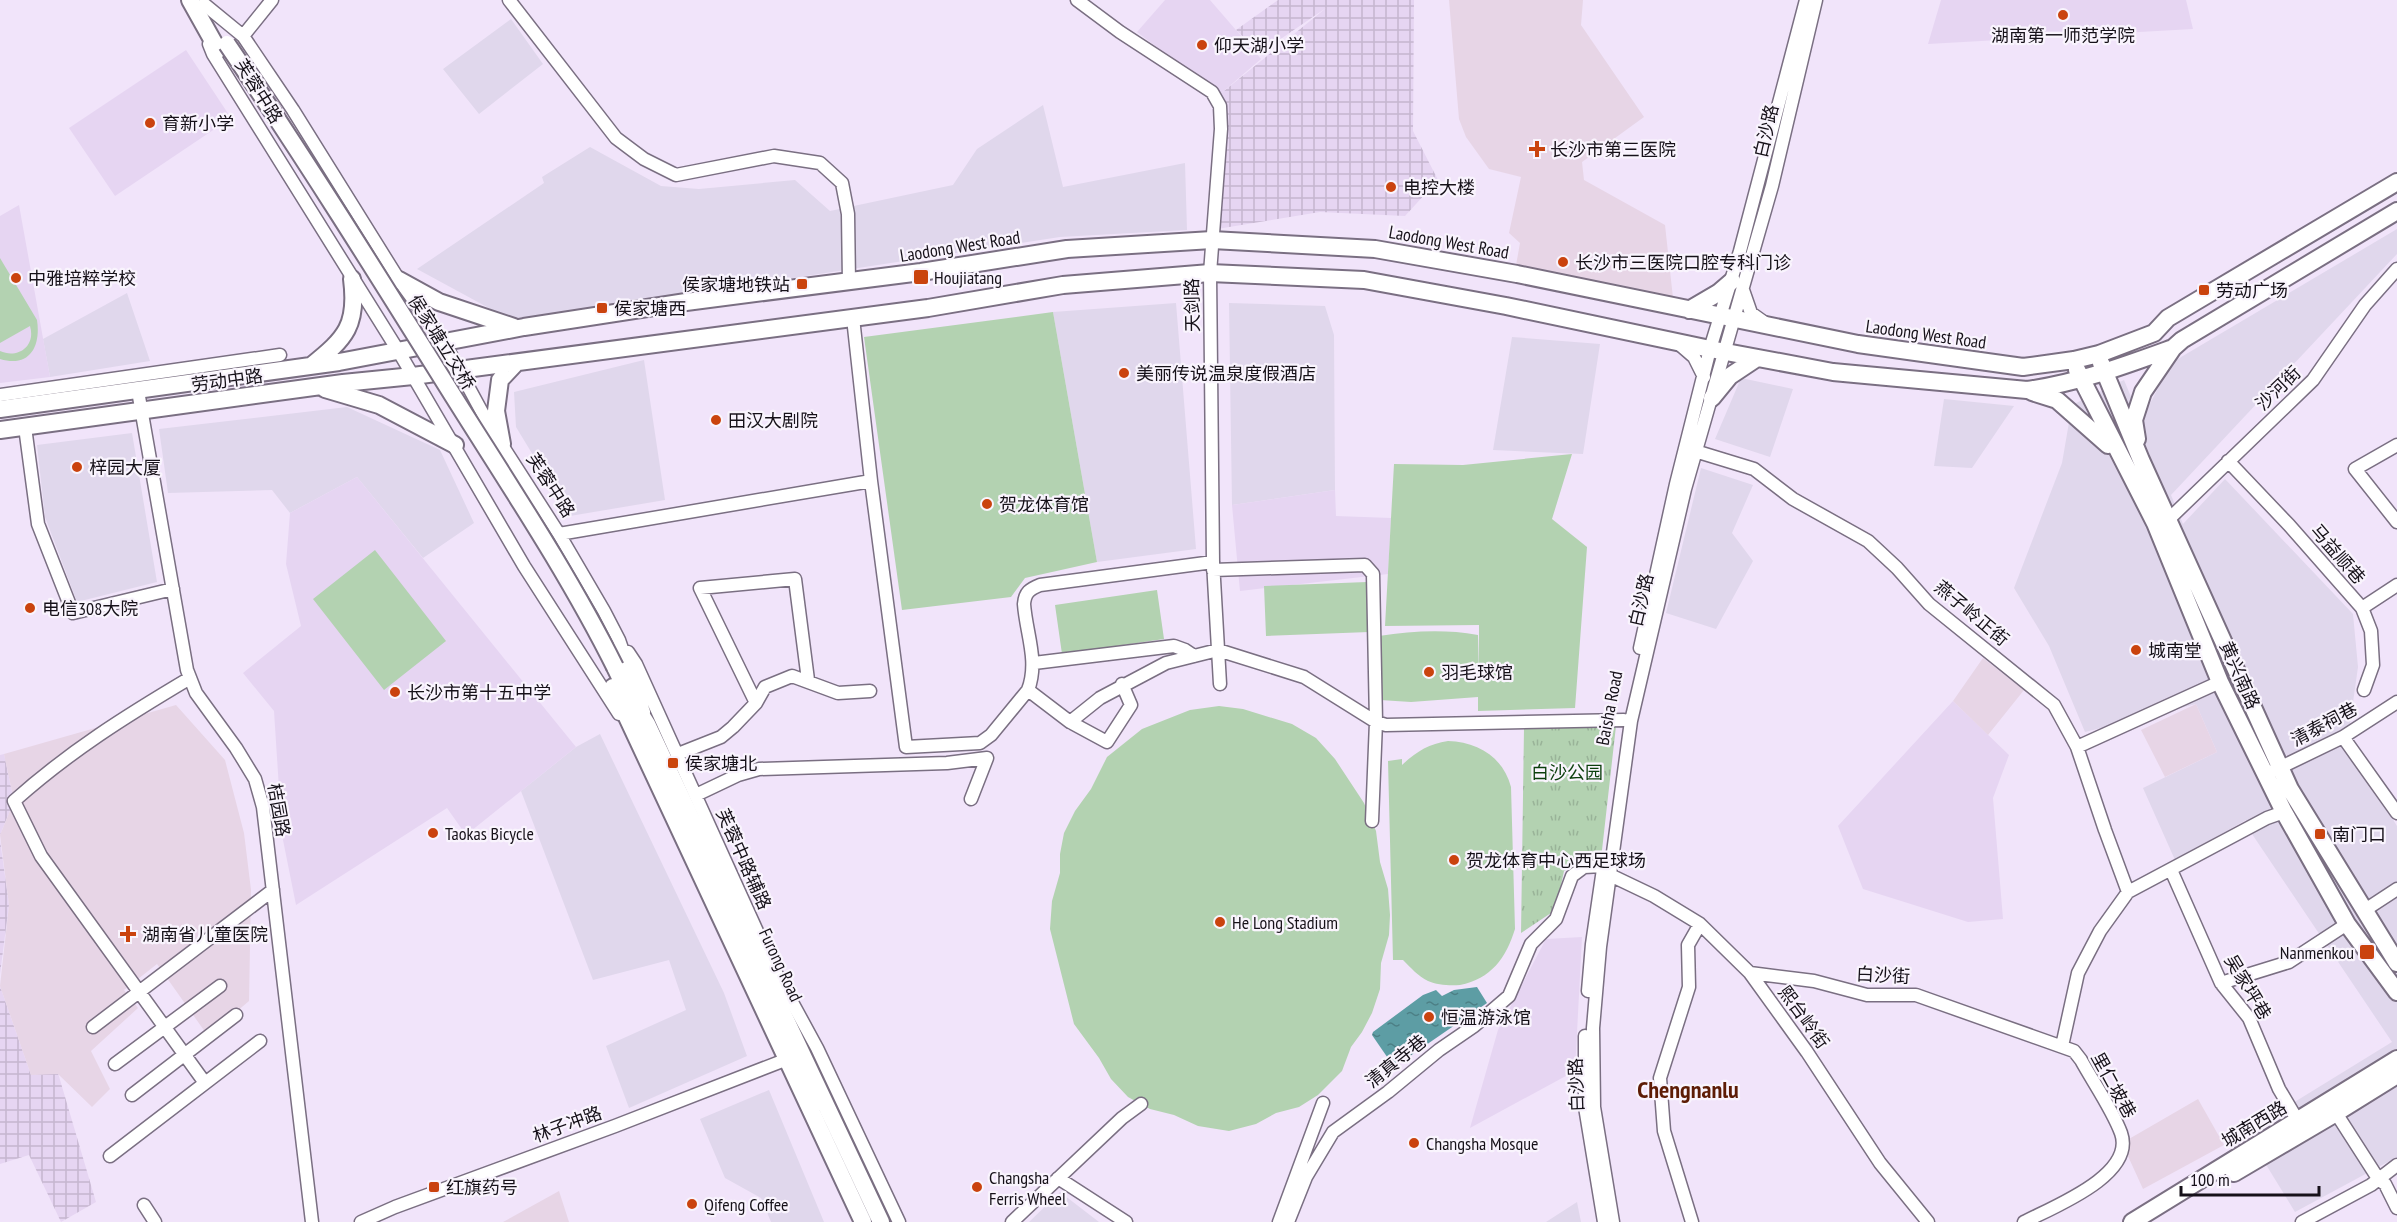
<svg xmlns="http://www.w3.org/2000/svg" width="2397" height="1222" font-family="'PT Sans Narrow','Noto Sans SC',sans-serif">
<defs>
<pattern id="industrial-grid" width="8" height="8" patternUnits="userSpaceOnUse" patternTransform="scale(1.5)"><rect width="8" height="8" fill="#e6d5f2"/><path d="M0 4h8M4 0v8" fill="none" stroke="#c5b6cf"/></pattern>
<pattern id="park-tufts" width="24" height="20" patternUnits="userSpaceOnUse" patternTransform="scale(1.5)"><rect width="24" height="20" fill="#b3d2b1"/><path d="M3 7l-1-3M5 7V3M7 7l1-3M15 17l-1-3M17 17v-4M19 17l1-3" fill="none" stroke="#99b398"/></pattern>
<pattern id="water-ripples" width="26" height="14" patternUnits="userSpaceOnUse" patternTransform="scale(1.5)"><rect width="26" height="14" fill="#5d9da4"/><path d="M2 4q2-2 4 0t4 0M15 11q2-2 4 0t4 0" fill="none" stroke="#4c7f85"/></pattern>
</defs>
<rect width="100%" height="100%" fill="#f1e4fa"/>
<!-- commercial -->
<path fill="#e0d7ec" d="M511 19 543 64 479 114 443 69Z
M1043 105 1063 187 1185 163 1187 230 1060 237 513 321 417 269 544 183 542 177 590 147 661 186 699 189 795 180 830 211 953 185 977 149Z
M2397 229V254L2171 495 2183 524 2225 479 2353 614 2358 667 2347 745 2397 826V1157L2295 1212 2246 1132 2392 1042 2252 834 2246 820 2175 860 2143 788 2217 752 2196 704 2085 732 2049 646 2014 588 2062 463 2072 405 2124 380 2141 421 2171 363Z
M127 293 150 361 50 377 43 339Z
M1176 303 1196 549 1097 562 1053 312Z
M1229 303 1325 306 1334 335 1335 490 1232 505Z
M1512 337 1600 344 1583 454 1493 450Z
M644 360 665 500 570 516 516 427 514 392Z
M1741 378 1793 389 1770 457 1715 439Z
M1944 399 2014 406 1972 468 1934 466Z
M347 407 440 450 474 523 423 558 357 477 290 513 272 490 168 493 159 429Z
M132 433 157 582 77 602 45 517 37 445Z
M1701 468 1753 485 1732 533 1753 561 1716 629 1666 613Z
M600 734 724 993 747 1056 629 1108 606 1046 686 1010 669 960 593 980 521 791 576 747Z
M769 1090 824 1222H771L761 1198 725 1178 700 1119Z
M1060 1192 1099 1222H1029Z
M1577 1202 1581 1222H1546Z"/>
<!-- industrial -->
<path fill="url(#industrial-grid)" d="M1278 0H1414L1413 131 1438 180 1405 216 1320 212 1217 229 1219 95 1326 8 1260 53 1236 30Z
M4 754 14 801 0 835V755Z
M0 840 9 905 0 974Z
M0 986 31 1075 58 1073 96 1202 61 1222 29 1155 0 1164Z"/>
<!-- built -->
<path fill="#e6d5f2" d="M1165 0H1210L1261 59 1219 95 1137 32Z
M1941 0H2186L2193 29 1928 44Z
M186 50 231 118 115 196 69 128Z
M19 205 50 377 0 383V216Z
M357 477 576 747 466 835 447 808 296 905 282 835 274 711 243 673 301 626 286 564 290 513Z
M1335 490 1336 516 1391 518 1388 574 1240 591 1232 505Z
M1953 701 2009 755 1993 798 2003 919 1968 922 1863 889 1838 826Z
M1582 937 1575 1071 1470 1128 1498 1030 1546 939Z"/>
<!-- medical -->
<path fill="#e7d5e6" d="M1449 0H1583L1581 25 1644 117 1582 162 1584 180 1665 225 1673 298 1515 271 1520 243 1509 233 1521 177 1489 169 1466 137 1459 119Z
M1983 658 2024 690 1988 735 1953 701Z
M2196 704 2217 752 2165 777 2141 730Z
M176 705 225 760 244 833 251 890 249 1001 208 1036 157 964 124 990 138 1008 91 1051 110 1089 92 1107 58 1074 31 1075 0 986 9 905 0 835 14 801 4 754Z
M2198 1099 2224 1145 2143 1189 2122 1143Z
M559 1191 569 1222H503Z"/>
<!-- park -->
<path fill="url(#park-tufts)" d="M1616 726 1601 859 1584 861 1564 871 1558 899 1551 913 1521 933 1524 728Z"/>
<!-- pitch -->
<path fill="#b3d2b1" d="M0 258 37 320C41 346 30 368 0 359V351C18 359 36 346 30 326L0 343Z
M1053 312 1097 562 1025 578 1011 597 902 610 864 337Z
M1572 454 1552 519 1587 547 1575 708 1478 711V697L1411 702 1380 700 1379 636C1413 631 1444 629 1478 635L1479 676V625L1385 626 1394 464 1463 465Z
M375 550 446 641 384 690 313 599Z
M1367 582 1369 632 1266 636 1264 586Z
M1157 590 1164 639 1062 654 1055 605Z
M1219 706 1243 709 1292 724 1316 738 1335 759 1364 803 1376 831 1380 862 1388 889 1390 915 1389 935 1381 963 1380 989 1372 1013 1362 1032 1351 1047 1342 1071 1318 1095 1299 1107 1276 1113 1256 1124 1229 1131 1198 1126 1174 1115 1150 1109 1128 1097 1111 1079 1099 1058 1074 1024 1050 929 1052 901 1060 873V854L1064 833 1075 811 1091 789 1107 757 1142 729 1190 710Z
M1448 741C1478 742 1503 757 1511 787L1515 929C1506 958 1491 979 1460 985 1450 986 1437 985 1428 981 1418 976 1411 968 1403 960H1393L1388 761 1402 759V765C1417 751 1429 744 1448 741Z"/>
<!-- water -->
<path fill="url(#water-ripples)" d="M1477 987 1487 1003 1394 1067 1372 1035 1373 1032 1423 995 1436 990 1442 996 1454 990Z"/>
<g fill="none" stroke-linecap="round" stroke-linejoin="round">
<!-- minor casing -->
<g stroke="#7a6f82" stroke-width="15">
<path id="minor" d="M509 0 616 138 644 159 676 175 774 156 820 163 842 183 848 214 849 282
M1077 0 1120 32 1212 92 1220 106 1221 129 1210 273 1213 562 1220 684
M204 4 243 36 293 110 399 280 444 342 489 425 559 534 604 611 619 640 644 712
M243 36 272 0
M209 44 213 54 399 352 524 566 619 714
M1743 290 1751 313 1765 323
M853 318 871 481 906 747 980 743 991 735 1028 690 1070 722 1107 742 1131 705 1122 684
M1679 344 1694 357 1704 377
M138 391 187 670 196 693 236 748 255 779 263 807 312 1222
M0 395 280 355
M25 427 38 524 73 613 173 589
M2397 445 2355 469 2397 522
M1695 451 1754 469 1793 499 1868 541 1897 568 1929 604 2054 705 2077 747 2105 830 2128 892
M2228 461 2289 525 2362 608 2371 631 2373 665 2364 690
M2168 520 2313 380 2365 305 2397 269
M559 534 871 481
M1213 570 1365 565 1373 574 1376 722 1372 821
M2362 608 2397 585
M1640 648 1676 484 1710 349 1740 251 1806 0
M628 652 636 664 775 971 817 1048 899 1222
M1034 663 1174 646 1185 650 1194 656
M190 678C126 716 70 751 14 801L41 856 205 1083
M1028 690C1039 661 1026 633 1024 604 1025 592 1030 589 1040 585L1213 562
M756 703 700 588 795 579 808 680
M1070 722 1100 698 1166 663 1218 650 1304 677 1376 722 1386 725 1624 720
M2343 737 2397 813
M2077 747 2220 682
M678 754 721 737 733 727 756 703 765 687 792 676 838 693 870 691
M2273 771 2343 737 2397 702
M696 795 738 775 759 769 947 763 987 758 971 799
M2171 870 2221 983 2249 1018 2279 1089 2298 1121
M1610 875 1654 896 1700 924 1750 973 1807 1052 1880 1163 1928 1222
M2365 910 2397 889
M1750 973 1814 981 1867 995H1916L2074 1051 2081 1060C2093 1082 2112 1109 2121 1133 2136 1175 2053 1207 2024 1222
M2221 983 2289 962 2347 924
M1588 991 1592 944 1603 869
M93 1027 273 890
M1585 1036V1107L1604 1222
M2062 1046 2078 973 2100 931 2128 892 2267 818 2284 812
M115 1064 220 986
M132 1095 236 1015
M2336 1113 2379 1180 2385 1184 2397 1208
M110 1156 260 1041
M1058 1178 1126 1222
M144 1205 155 1222
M361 1222 395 1207 615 1126 785 1060
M1012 1222 1122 1118 1141 1104
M1279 1222 1323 1103
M1288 1222 1306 1177 1333 1132 1388 1092 1439 1050 1474 1026 1509 996 1531 944 1556 919 1572 876 1584 867 1603 866
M1613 1222 1594 1107 1593 1028 1600 947 1631 721 1685 489 1772 186 1816 0
M1692 1222 1664 1131 1660 1078 1689 987 1688 945 1700 924
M2302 1222 2371 1185 2397 1165"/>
</g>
<!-- major casing -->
<g stroke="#7a6f82" stroke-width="20">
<path id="major" d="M190 0 218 50
M399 280 439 302 514 327
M1689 310 1718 293 1732 281
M2101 363 2141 460 2290 789 2397 963
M311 366C346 338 358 325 352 279
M2077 370 2155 523 2220 682 2284 812 2347 924 2397 992
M325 389 379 405 455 445
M2032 392 2057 400 2108 445
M1712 398 1730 376 1757 358
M0 409 339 362 524 327 686 302 921 272 1067 249 1212 240 1375 249 1517 274 1858 344 2023 367 2074 360 2099 354 2154 333 2168 318 2397 182
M0 430 343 383 413 376 928 308 1063 285 1210 273 1364 280 1506 306 1710 349 1833 372 2027 390C2078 383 2126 365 2173 348L2182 340 2397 211
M2137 439 2134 420 2143 392 2173 348
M502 444 496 411 500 380 516 363
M615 667 628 694 647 724 881 1222
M613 687 863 1222
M2234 1173 2336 1113 2397 1075
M2132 1222 2397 1059"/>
</g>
<!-- minor -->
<use href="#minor" stroke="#fff" stroke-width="12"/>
<!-- major -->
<use href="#major" stroke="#fff" stroke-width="16"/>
<!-- major-bridge casing -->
<g stroke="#7a6f82" stroke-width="20" stroke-linecap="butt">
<path id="major-bridge" d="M227 44C304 157 377 274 450 391 507 482 567 571 615 667"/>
</g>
<!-- major-bridge -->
<use href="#major-bridge" stroke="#fff" stroke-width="16"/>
</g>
<!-- markers -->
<g fill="#ca430e" stroke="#f9f4fd" stroke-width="2">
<circle cx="2063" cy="15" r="6"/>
<circle cx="1202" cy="45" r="6"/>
<circle cx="150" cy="123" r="6"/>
<path d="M1534 140h6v6h6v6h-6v6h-6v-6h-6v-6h6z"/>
<circle cx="1391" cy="187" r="6"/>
<circle cx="1563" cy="262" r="6"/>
<rect x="913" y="269" width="16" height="16" rx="3"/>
<circle cx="16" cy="278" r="6"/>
<rect x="796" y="278" width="12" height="12" rx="3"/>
<rect x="2198" y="284" width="12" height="12" rx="3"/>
<rect x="596" y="302" width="12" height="12" rx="3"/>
<circle cx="1124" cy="373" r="6"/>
<circle cx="716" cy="420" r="6"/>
<circle cx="77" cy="467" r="6"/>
<circle cx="987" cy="504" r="6"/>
<circle cx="30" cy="608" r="6"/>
<circle cx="2136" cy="650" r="6"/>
<circle cx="1429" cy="672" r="6"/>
<circle cx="395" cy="692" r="6"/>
<rect x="667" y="757" width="12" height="12" rx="3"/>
<circle cx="433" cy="833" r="6"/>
<rect x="2314" y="828" width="12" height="12" rx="3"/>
<circle cx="1454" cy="860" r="6"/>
<circle cx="1220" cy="922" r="6"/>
<path d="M125 925h6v6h6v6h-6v6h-6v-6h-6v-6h6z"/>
<rect x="2359" y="944" width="16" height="16" rx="3"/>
<circle cx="1429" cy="1017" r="6"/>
<circle cx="1414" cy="1143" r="6"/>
<rect x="428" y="1181" width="12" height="12" rx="3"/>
<circle cx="977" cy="1187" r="6"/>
<circle cx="692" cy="1204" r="6"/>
</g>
<g text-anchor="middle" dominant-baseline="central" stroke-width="4.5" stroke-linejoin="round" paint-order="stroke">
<!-- poi labels -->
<g font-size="18" fill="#161119" stroke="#f9f4fd" text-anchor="start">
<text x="2063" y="35" text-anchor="middle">湖南第一师范学院</text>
<text x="1214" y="45">仰天湖小学</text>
<text x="162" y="123">育新小学</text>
<text x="1550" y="149">长沙市第三医院</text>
<text x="1403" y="187">电控大楼</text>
<text x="1575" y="262">长沙市三医院口腔专科门诊</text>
<text x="934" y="277">Houjiatang</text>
<text x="28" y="278">中雅培粹学校</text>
<text x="790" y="284" text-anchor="end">侯家塘地铁站</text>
<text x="2216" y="290">劳动广场</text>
<text x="614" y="308">侯家塘西</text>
<text x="1136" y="373">美丽传说温泉度假酒店</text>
<text x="728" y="420">田汉大剧院</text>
<text x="89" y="467">梓园大厦</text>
<text x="999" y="504">贺龙体育馆</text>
<text x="42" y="608">电信308大院</text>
<text x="2148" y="650">城南堂</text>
<text x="1441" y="672">羽毛球馆</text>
<text x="407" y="692">长沙市第十五中学</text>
<text x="685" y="763">侯家塘北</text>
<text x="445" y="833">Taokas Bicycle</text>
<text x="2332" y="834">南门口</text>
<text x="1466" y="860">贺龙体育中心西足球场</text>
<text x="1232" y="922">He Long Stadium</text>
<text x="142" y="934">湖南省儿童医院</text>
<text x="2354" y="952" text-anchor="end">Nanmenkou</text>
<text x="1441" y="1017">恒温游泳馆</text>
<text x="1426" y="1143">Changsha Mosque</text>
<text x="989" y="1177">Changsha<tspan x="989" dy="21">Ferris Wheel</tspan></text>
<text x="446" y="1187">红旗药号</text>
<text x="704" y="1204">Qifeng Coffee</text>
</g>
<!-- street labels -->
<g font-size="18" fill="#161119" stroke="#f9f4fd">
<text transform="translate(259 91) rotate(58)">芙蓉中路</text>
<text transform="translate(1766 131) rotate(-77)">白沙路</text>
<text transform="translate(1449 242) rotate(10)">Laodong West Road</text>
<text transform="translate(960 246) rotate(-9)">Laodong West Road</text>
<text transform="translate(1192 305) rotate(-91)">天剑路</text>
<text transform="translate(1926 334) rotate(8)">Laodong West Road</text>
<text transform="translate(442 342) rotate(58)">侯家塘立交桥</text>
<text transform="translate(227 380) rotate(-8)">劳动中路</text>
<text transform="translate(2278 388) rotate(-44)">沙河街</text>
<text transform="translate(551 485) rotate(57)">芙蓉中路</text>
<text transform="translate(2338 554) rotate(49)">马益顺巷</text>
<text transform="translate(1641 600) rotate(-77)">白沙路</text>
<text transform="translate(1972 613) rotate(40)">燕子岭正街</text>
<text transform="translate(2240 675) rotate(66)">黄兴南路</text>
<text transform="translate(1609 708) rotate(-79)">Baisha Road</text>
<text transform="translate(2324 724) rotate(-28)">清泰祠巷</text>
<text transform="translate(279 810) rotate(80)">桔园路</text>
<text transform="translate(744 859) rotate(66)">芙蓉中路辅路</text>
<text transform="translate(781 965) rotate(65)">Furong Road</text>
<text transform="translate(1883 975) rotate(3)">白沙街</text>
<text transform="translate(2248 987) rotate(59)">吴家坪巷</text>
<text transform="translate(1804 1017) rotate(54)">熙台岭街</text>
<text transform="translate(1396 1061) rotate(-39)">清真寺巷</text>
<text transform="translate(1576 1085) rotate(-92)">白沙路</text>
<text transform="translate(2114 1085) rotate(61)">里仁坡巷</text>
<text transform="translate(567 1124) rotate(-20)">林子冲路</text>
<text transform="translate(2254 1124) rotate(-31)">城南西路</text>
</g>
<!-- park labels -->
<g font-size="18" fill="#0b3f0c" stroke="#f9f4fd">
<text x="1567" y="772">白沙公园</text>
</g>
<!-- district labels -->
<g font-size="24" font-weight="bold" fill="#5d1c05" stroke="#f9f4fd">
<text x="1688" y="1089">Chengnanlu</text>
</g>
</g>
<!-- scale -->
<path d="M2181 1186v9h138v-9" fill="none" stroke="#161119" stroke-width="3"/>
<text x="2190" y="1186" font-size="18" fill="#161119" stroke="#f9f4fd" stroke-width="4.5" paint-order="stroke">100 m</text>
</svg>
